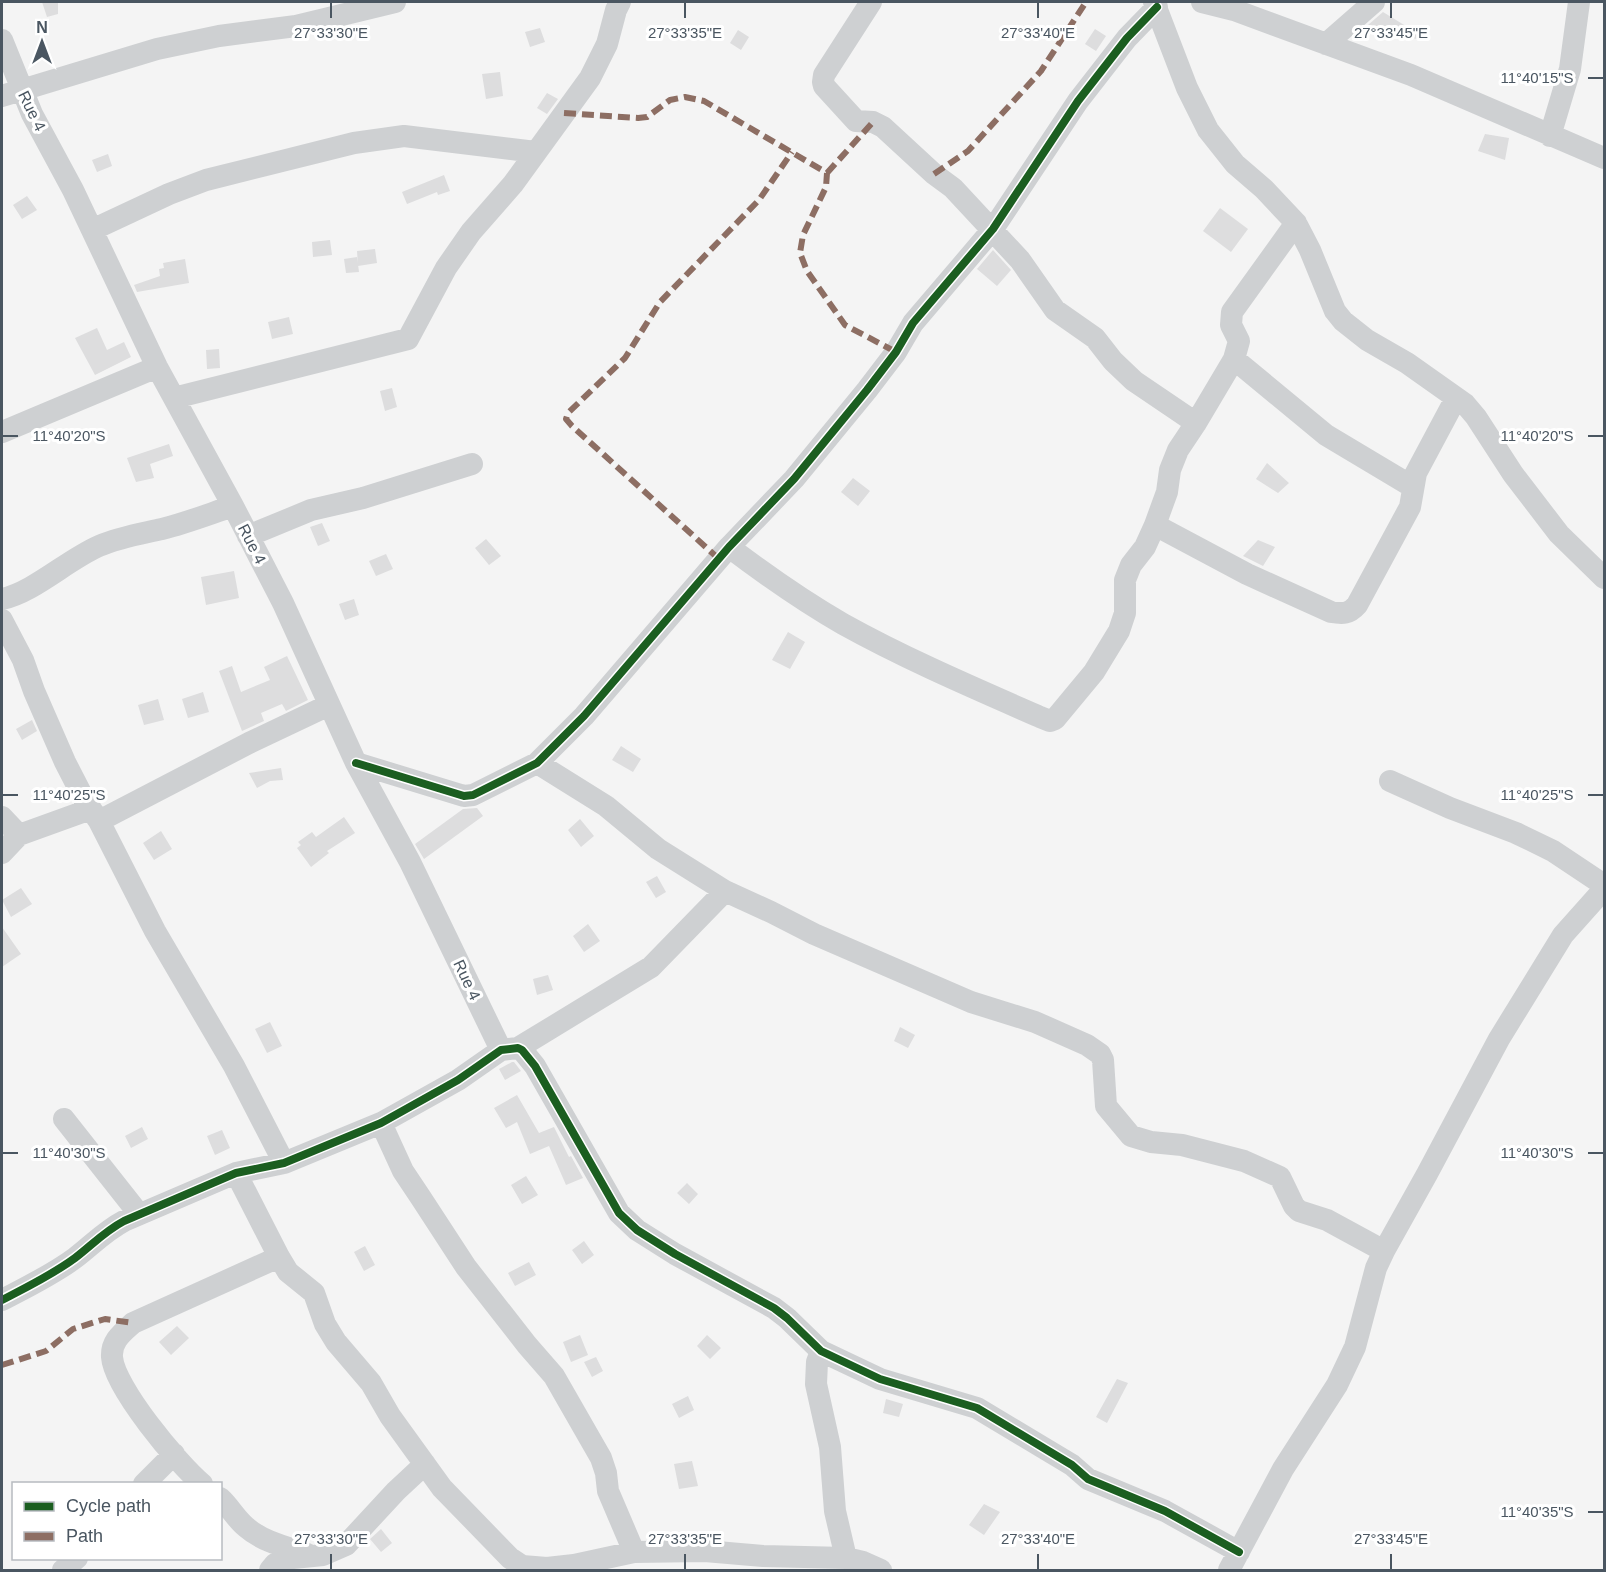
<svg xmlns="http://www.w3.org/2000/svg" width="1606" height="1572" font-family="Helvetica,sans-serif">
<rect width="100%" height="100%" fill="#f4f4f4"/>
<!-- building -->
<path fill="#ddddde" d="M42 2H58V14L47 17Z
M1383 12 1422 36 1420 40 1368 25Z
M540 28 545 42 530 47 525 32Z
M1095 29 1106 36 1096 51 1085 44Z
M738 30 749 37 741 50 730 43Z
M500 72 503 96 486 99 482 74Z
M547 93 558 99 547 114 537 108Z
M1485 134 1509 138 1505 160 1478 151Z
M108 154 112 166 97 172 92 160Z
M444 175 450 191 438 195 437 192 407 204 402 192Z
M27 196 37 210 22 219 13 205Z
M1220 208 1248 229 1231 252 1203 231Z
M330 240 332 255 313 257 312 242Z
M375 249 377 263 358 266 357 251Z
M993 250 1011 270 997 286 977 269Z
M357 257 359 272 346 273 344 259Z
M185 259 189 283 137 292 134 285 160 276 159 269 164 268 163 263Z
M289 317 293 334 272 339 268 322Z
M97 328 107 350 124 342 131 357 95 375 75 338Z
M219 349 220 368 207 369 206 350Z
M392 388 397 407 385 411 380 391Z
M169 444 173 456 150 464 154 478 136 482 127 458Z
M1267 463 1289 483 1278 493 1256 479Z
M853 478 870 491 858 506 841 492Z
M322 523 330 541 318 546 310 527Z
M486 539 501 556 489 565 475 548Z
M1258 540 1275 547 1263 566 1243 556Z
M386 554 393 569 376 576 369 561Z
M234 571 239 598 206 605 201 577Z
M354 599 359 615 345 620 339 604Z
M788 632 805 642 790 669 772 660Z
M287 656 308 700 286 711 282 704 261 713 264 721 242 731 219 671 232 666 241 692 270 680 264 667Z
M203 692 209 712 188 718 182 699Z
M158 699 164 720 144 725 138 705Z
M32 720 37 731 22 740 16 729Z
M621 746 641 759 633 772 612 760Z
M281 768 283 780 270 781 257 788 249 773Z
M477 808 483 816 424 859 415 844 463 809Z
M344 817 355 833 327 851 329 853 311 867 297 848 301 845 298 842 312 832 316 837Z
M580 819 594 836 581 847 568 830Z
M161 831 172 849 154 860 143 843Z
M657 876 666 892 656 898 646 882Z
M21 888 32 904 11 917 2 900Z
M588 924 600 941 584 952 573 936Z
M2 927 21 954 2 967Z
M548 975 553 990 537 995 533 979Z
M270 1022 282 1046 267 1053 255 1029Z
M900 1027 915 1035 908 1048 894 1041Z
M512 1062H514L521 1071 505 1080 499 1069Z
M517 1095 539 1133 554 1127 569 1157 571 1156 583 1178 566 1185 549 1146 530 1154 517 1122 506 1128 494 1108Z
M142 1127 148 1139 131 1148 125 1136Z
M222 1130 230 1148 215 1155 207 1136Z
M526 1176 538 1195 522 1204 511 1185Z
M687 1183 698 1194 689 1204 677 1193Z
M584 1241 594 1255 582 1264 572 1250Z
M365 1246 375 1265 364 1271 354 1252Z
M529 1262 536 1275 515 1286 508 1273Z
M177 1326 189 1338 171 1355 159 1342Z
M580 1335 588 1355 571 1362 563 1342Z
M707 1335 721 1348 710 1359 697 1346Z
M596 1357 603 1371 592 1377 584 1362Z
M1117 1379 1128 1383 1107 1423 1096 1417Z
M688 1396 694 1410 679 1418 672 1404Z
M886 1399 903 1404 899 1417 883 1413Z
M692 1461 698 1486 679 1489 674 1464Z
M984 1504 1000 1512 984 1535 969 1525Z
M381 1529 392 1543 381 1552 370 1539Z"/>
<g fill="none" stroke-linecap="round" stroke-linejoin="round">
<!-- minor -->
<path stroke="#ced0d2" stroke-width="22" d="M871 2 824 75 823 82 824 86 856 121 873 122 883 127 934 174 953 188 1020 260 1055 310 1095 338 1113 361 1134 381 1196 423
M1154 2 1187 88 1208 130 1235 164 1264 189 1296 223 1310 250 1335 311 1343 321 1367 340 1407 363 1465 404 1476 417 1513 474 1559 534 1604 578
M1202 2 1234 10 1411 75 1604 158
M2 40 32 114 73 190 157 367 233 506 283 603 356 763 410 862 501 1050
M1326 44 1374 2
M2 96 157 49 219 36 296 26 395 2
M1550 136 1570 69 1579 2
M92 230 169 194 206 180 354 143 404 136 536 152
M1234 359 1326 435 1413 487
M174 398 408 339 446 268 471 232 513 184 590 78 607 44 616 10 620 2
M2 432 157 367
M1155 525 1247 574 1331 612C1343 614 1349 614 1357 605L1410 507 1416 473 1456 398
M248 536 311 510 363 498 472 464
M729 547C766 575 803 601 843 624 906 659 974 688 1040 717L1050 721 1055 719 1094 672 1119 631 1125 613V580L1131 565 1145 547 1155 525 1167 492 1170 470 1178 450 1196 423 1234 359 1239 341 1231 325 1232 312 1296 223
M2 599C34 592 67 560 99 546 120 537 140 534 162 529 186 523 209 514 233 506
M2 620 23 660 34 691 65 762 84 799 99 821 155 931 234 1066 284 1163
M356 763 464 796 473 795 537 763 584 716 729 547 794 479 867 390 896 352 913 323 993 229 1078 101 1127 38 1157 7
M537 763 606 806 658 849 725 891 771 912 814 934 971 1002 1035 1022 1087 1045 1100 1054 1103 1060 1106 1106 1131 1136 1151 1142 1182 1145 1244 1161 1280 1177 1294 1206 1299 1211 1327 1220 1384 1251
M1390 781 1450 808 1516 833 1553 851 1604 885
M2 817 19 835
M99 821 249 743 329 705
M2 853 19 835 91 809
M518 1048 651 967 725 891
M64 1119 139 1214
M381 1123 403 1171 421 1198 466 1267 527 1345 554 1376 601 1458 606 1473 608 1491 634 1552
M236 1173 279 1257 288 1272 314 1293 325 1324 336 1342 371 1383 390 1416 442 1488 510 1558 522 1566 547 1568 574 1565 634 1552 705 1551 763 1556 846 1558 863 1562 881 1570
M2 1300C27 1287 52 1275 75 1258 92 1245 105 1231 124 1221L236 1173 284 1163 381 1123 458 1080 501 1050 518 1048 522 1050 535 1066 619 1213 637 1230 675 1254 774 1308 787 1318 821 1351 880 1379 977 1408 1072 1465 1088 1479 1165 1511 1239 1552
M821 1351 817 1362 816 1384 830 1447 835 1511 846 1558
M144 1484 174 1454
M202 1484C178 1464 114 1387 112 1357 111 1341 122 1333 133 1323L279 1257
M220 1498C230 1507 236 1519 246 1527 263 1542 286 1547 307 1554
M63 1570 77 1558
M270 1570 275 1564 283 1559 323 1555 346 1545 396 1491 425 1464
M1229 1570 1283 1469 1337 1385 1355 1347 1376 1268 1384 1251 1427 1174 1499 1039 1563 935 1604 889"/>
<!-- quiet -->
<path stroke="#8d6e63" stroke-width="6" stroke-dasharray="12 6" stroke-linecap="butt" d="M564 113 638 118 647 117 670 100 685 97 704 101 827 173 826 187 803 235 800 253 807 271 845 325 896 352
M827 173 873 122
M934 174 968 151 1041 71 1086 2
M719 559 572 426 566 419 568 413 625 358 660 302 759 200 792 152
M2 1365 46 1351 73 1329 105 1319 133 1323"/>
<!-- cycleway casing -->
<g stroke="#fff" stroke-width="11">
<path id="cycleway" d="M356 763 464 796 473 795 537 763 584 716 729 547 794 479 867 390 896 352 913 323 993 229 1078 101 1127 38 1157 7
M2 1300C27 1287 52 1275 75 1258 92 1245 105 1231 124 1221L236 1173 284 1163 381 1123 458 1080 501 1050 518 1048 522 1050 535 1066 619 1213 637 1230 675 1254 774 1308 787 1318 821 1351 880 1379 977 1408 1072 1465 1088 1479 1165 1511 1239 1552"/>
</g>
<!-- cycleway -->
<use href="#cycleway" stroke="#1b5e20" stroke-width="8"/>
</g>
<!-- ticks -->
<path fill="none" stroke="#4a5661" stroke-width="2" d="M331 3V18M685 3V18M1038 3V18M1391 3V18M1588 78H1603M3 436H18M1588 436H1603M3 795H18M1588 795H1603M3 1153H18M1588 1153H1603M1588 1512H1603M331 1554V1569M685 1554V1569M1038 1554V1569M1391 1554V1569"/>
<g text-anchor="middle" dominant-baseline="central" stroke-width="6" stroke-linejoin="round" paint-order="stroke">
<!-- street labels -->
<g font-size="16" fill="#4a5661" stroke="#fff">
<text transform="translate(32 111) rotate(64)">Rue 4</text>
<text transform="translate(252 544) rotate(63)">Rue 4</text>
<text transform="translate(467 980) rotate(65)">Rue 4</text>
</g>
</g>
<g font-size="15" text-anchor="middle" fill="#4a5661" stroke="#fff" stroke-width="6" stroke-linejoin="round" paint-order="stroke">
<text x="331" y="38">27°33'30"E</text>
<text x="685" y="38">27°33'35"E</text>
<text x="1038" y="38">27°33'40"E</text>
<text x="1391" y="38">27°33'45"E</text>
<text x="1537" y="83">11°40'15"S</text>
<text x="69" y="441">11°40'20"S</text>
<text x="1537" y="441">11°40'20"S</text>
<text x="69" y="800">11°40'25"S</text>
<text x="1537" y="800">11°40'25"S</text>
<text x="69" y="1158">11°40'30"S</text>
<text x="1537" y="1158">11°40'30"S</text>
<text x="1537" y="1517">11°40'35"S</text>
<text x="331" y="1544">27°33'30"E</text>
<text x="685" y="1544">27°33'35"E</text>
<text x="1038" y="1544">27°33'40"E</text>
<text x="1391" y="1544">27°33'45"E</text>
</g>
<!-- border -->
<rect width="1606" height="1572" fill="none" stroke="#4a5661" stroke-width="6"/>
<!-- legend -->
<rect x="12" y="1482" width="210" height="78" fill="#ffffff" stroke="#b7bbc0" stroke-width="1.5"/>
<rect x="24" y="1502" width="30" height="9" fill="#1b5e20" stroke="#b7bbc0" stroke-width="1.5"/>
<text x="66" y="1512" font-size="18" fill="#4a5661">Cycle path</text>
<rect x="24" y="1532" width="30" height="9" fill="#8d6e63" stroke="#b7bbc0" stroke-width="1.5"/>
<text x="66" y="1542" font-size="18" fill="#4a5661">Path</text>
<!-- north arrow -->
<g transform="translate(42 42)" stroke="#ffffff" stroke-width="4.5" paint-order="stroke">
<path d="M0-4.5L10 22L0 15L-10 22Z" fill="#4a5661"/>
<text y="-9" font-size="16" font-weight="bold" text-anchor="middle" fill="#4a5661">N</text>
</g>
</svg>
